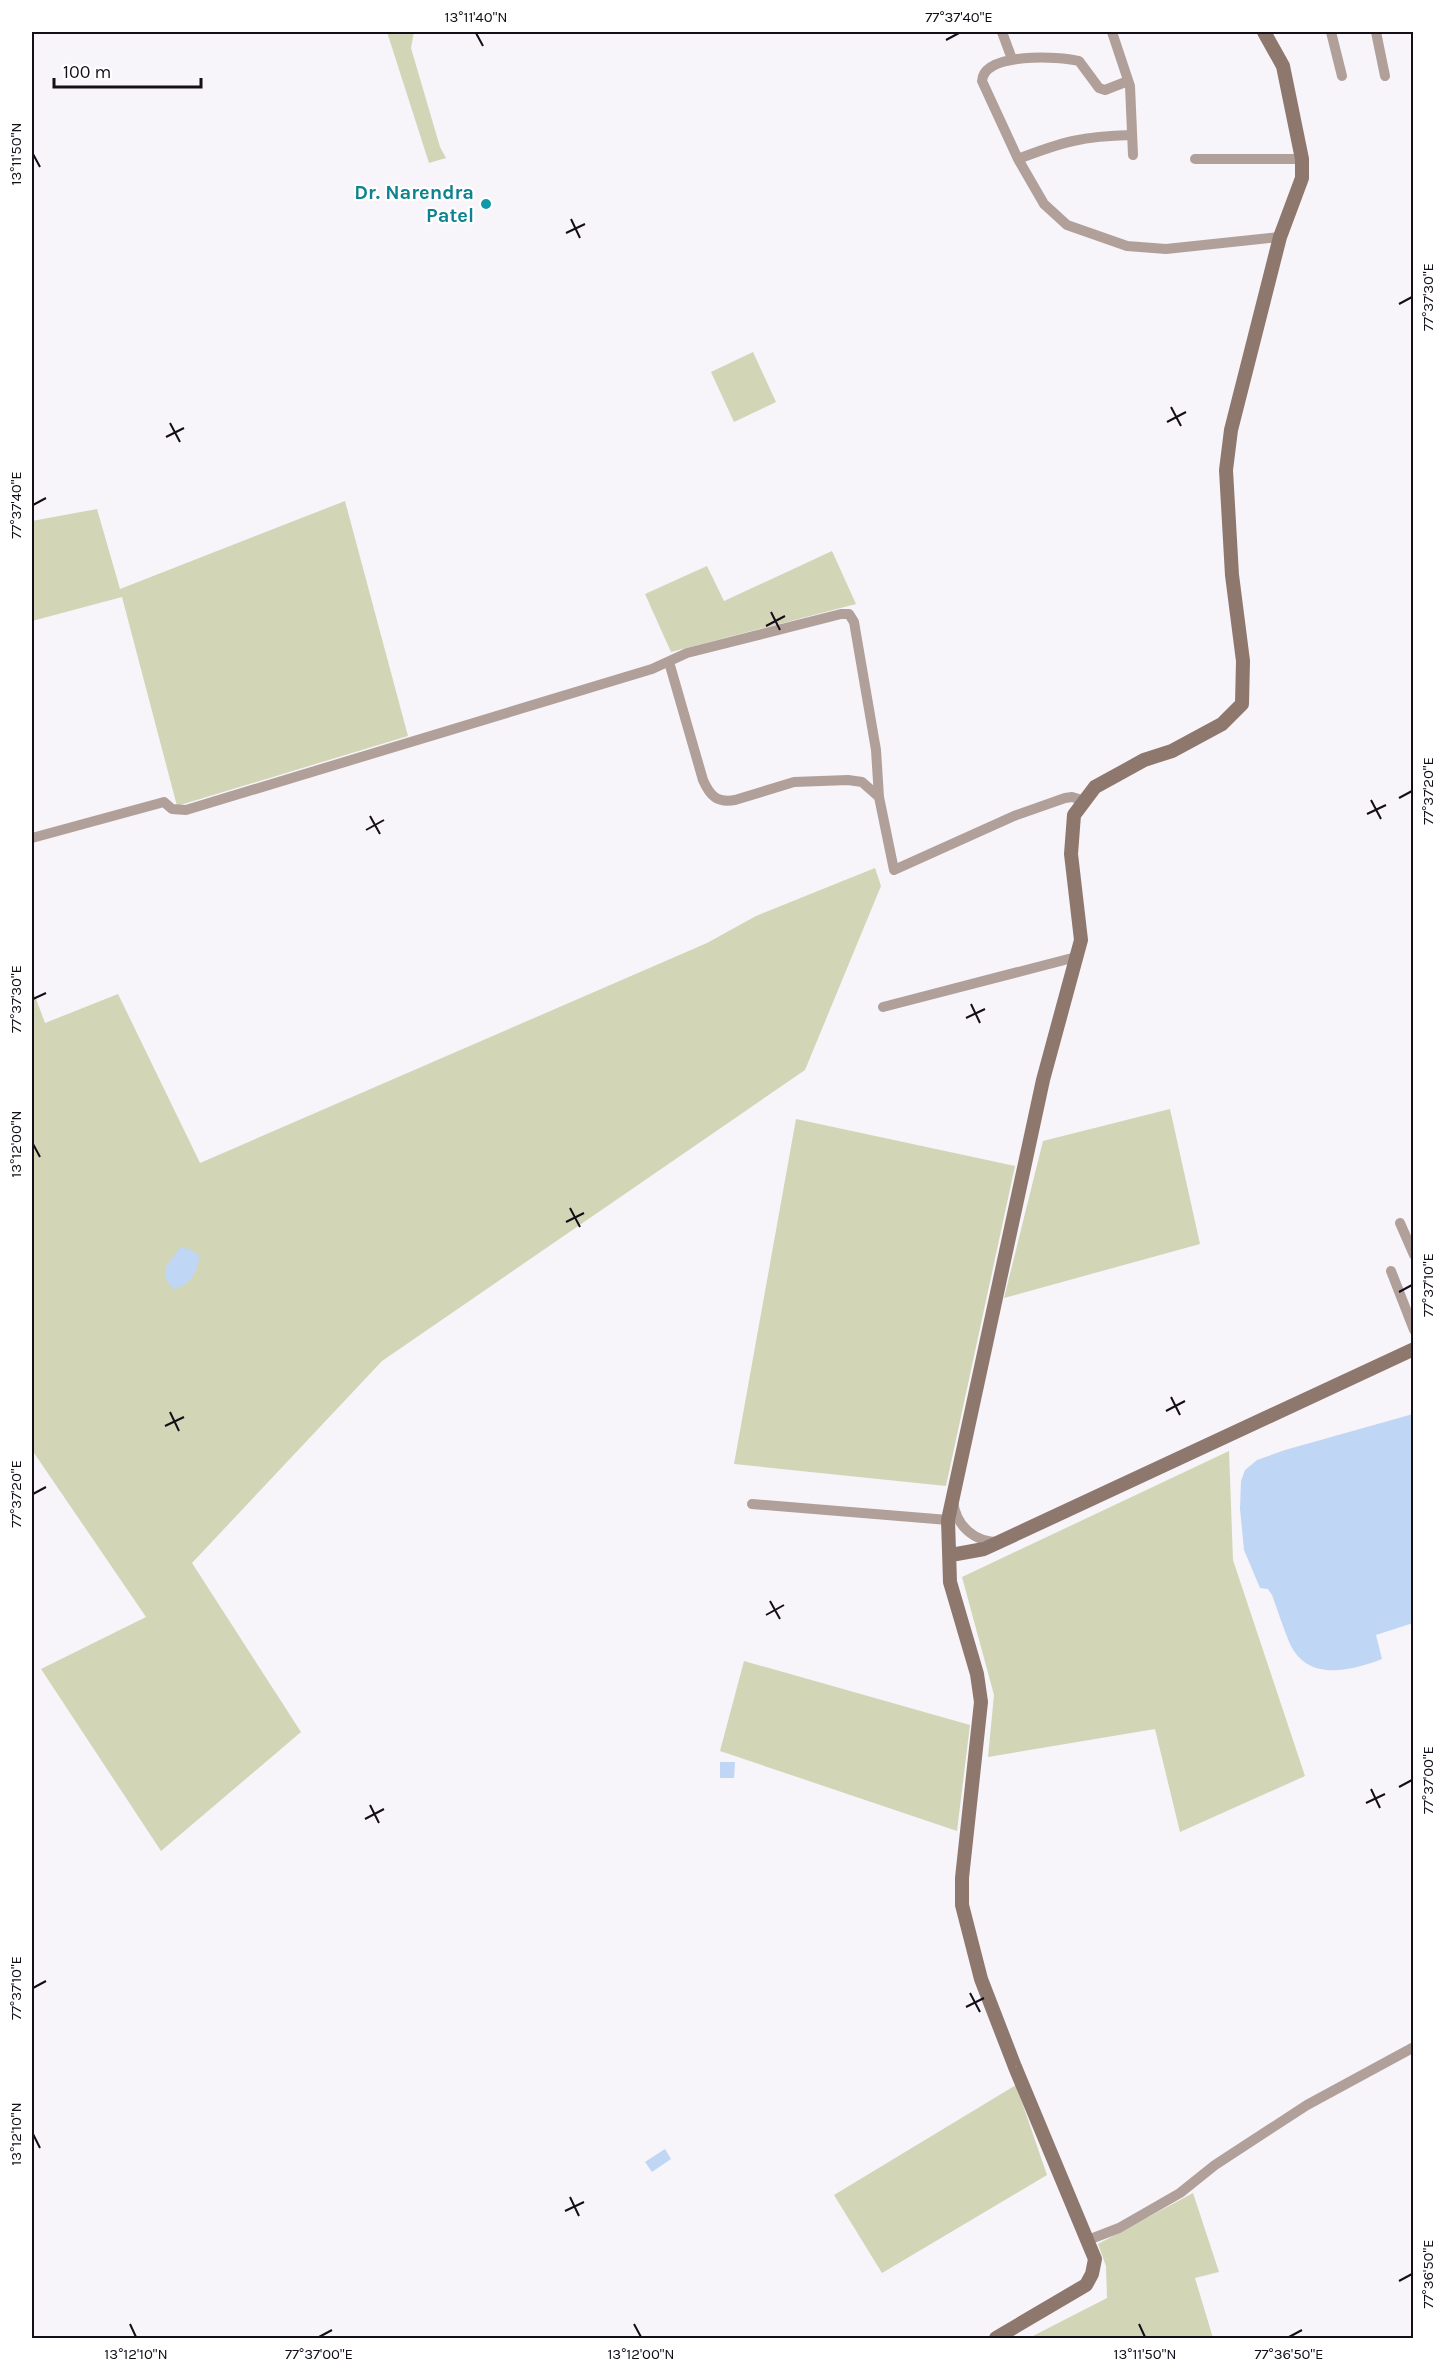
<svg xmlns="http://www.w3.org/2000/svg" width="1445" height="2370" font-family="Karla,sans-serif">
<rect width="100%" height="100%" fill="#f7f4fa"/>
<!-- green -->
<path fill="#d2d6b7" d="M387 32H414L411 48 440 147 446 158 429 163Z
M753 352 776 402 734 422 711 372Z
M345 501 408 736 177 806 122 597 32 621V521L97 509 120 589Z
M832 551 856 604 671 652 645 594 707 566 724 601Z
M875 868 881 886 805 1070 382 1361 192 1563 301 1732 161 1851 41 1669 146 1617 32 1450V988L45 1023 118 994 200 1163 707 943 756 916Z
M1170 1109 1200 1244 1004 1298 1043 1141Z
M796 1119 1015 1166 946 1486 734 1464Z
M1229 1451 1233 1560 1305 1776 1180 1832 1155 1729 988 1757 994 1695 962 1577Z
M744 1661 970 1725 957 1831 720 1751Z
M1016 2085 1047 2175 882 2273 834 2195Z
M1193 2193 1219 2272 1195 2278 1213 2338H1029L1107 2298 1106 2266 1098 2244Z"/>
<!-- water -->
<path fill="#c0d6f5" d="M180 1248C189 1248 192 1250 199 1256 199 1271 189 1286 174 1289 156 1273 169 1263 180 1248Z
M1413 1414V1623L1376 1635 1382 1659C1351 1671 1308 1682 1290 1644 1283 1628 1278 1611 1272 1595L1268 1589 1260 1588 1244 1550 1240 1509 1241 1481 1245 1470 1257 1460 1285 1450Z
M720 1762H735L734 1778H720Z
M665 2149 671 2159 652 2172 645 2162Z"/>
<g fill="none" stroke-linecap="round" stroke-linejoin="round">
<!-- street -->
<path stroke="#b0a099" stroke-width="10" d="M1002 32 1012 59
M1112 32 1130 86 1133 155
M1331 32 1342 76
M1376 32 1385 76
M1128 81 1105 90 1099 88 1079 61C1059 56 984 52 982 81L1018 159 1044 204 1067 225 1127 246 1166 249 1280 237
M1018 159C1062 142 1083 136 1131 135
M1195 159H1302
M669 662 703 780C710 796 717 803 735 800L794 782 848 780 862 782 879 797
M32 838 164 802 172 809 186 810 652 669 687 653 841 614H849L854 622 876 750 879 797 894 870 1014 816 1065 798 1072 797 1085 801
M883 1007 1076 957
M1400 1223 1414 1255
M1391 1271 1414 1330
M953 1501C956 1526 974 1542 999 1542
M752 1504 948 1520
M1088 2240 1119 2228 1180 2193 1215 2165 1307 2105 1414 2047"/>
<!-- secondary -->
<path stroke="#8e776d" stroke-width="14" d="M951 1555 984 1549 1414 1349
M996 2338 1086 2285 1092 2274 1095 2259 1015 2067 981 1979 962 1905V1878L981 1702 977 1674 950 1582 948 1520 1043 1080 1081 940 1071 854 1074 815 1095 787 1144 760 1172 751 1222 724 1242 704 1243 661 1232 575 1226 470 1231 430 1280 237 1302 178V159L1283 66 1264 32"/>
</g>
<!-- ticks -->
<path fill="none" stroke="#140e19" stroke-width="2" d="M476 33 483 46M946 40 959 33M33 154 40 167M571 219 580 238M566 233 585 224M1399 304 1412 297M1171 407 1181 426M1167 422 1186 412M170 423 180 442M166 437 184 428M33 505 46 498M771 612 780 630M766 626 785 616M1399 798 1412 791M1371 800 1381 819M1367 814 1386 805M370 816 380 834M366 830 384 820M33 999 46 993M971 1004 980 1023M966 1018 985 1009M33 1144 40 1157M570 1208 580 1227M566 1222 584 1213M1399 1292 1412 1285M1171 1397 1180 1415M1166 1411 1185 1401M170 1412 179 1431M165 1426 184 1417M33 1494 46 1487M770 1601 780 1619M766 1615 784 1605M1399 1787 1412 1780M1371 1789 1380 1808M1366 1803 1385 1794M370 1805 379 1823M365 1819 384 1809M33 1988 46 1981M970 1993 980 2012M966 2007 984 1998M33 2134 40 2148M570 2197 579 2216M565 2211 584 2202M1399 2281 1412 2274M130 2324 136 2337M634 2324 641 2337M1139 2324 1145 2337M319 2337 332 2330M1289 2337 1302 2330"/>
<!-- markers -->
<circle fill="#0f9aa8" stroke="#fff" stroke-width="2" cx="486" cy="204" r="6"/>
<g text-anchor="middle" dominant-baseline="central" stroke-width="4.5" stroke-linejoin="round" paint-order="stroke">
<!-- culture labels -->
<g font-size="20" font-weight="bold" fill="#0d838f" stroke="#fff" text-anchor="end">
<text x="474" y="192">Dr. Narendra<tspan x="474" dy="23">Patel</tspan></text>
</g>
</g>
<!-- border -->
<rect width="1445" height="2370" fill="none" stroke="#ffffff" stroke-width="66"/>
<!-- scale -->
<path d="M54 78v9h147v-9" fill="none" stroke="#140e19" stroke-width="3"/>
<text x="63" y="78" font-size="18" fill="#140e19" stroke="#ffffff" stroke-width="4.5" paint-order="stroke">100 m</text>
<rect x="33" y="33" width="1379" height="2304" fill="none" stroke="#140e19" stroke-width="2"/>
<g font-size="15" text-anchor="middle" fill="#140e19">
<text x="476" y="22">13°11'40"N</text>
<text x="959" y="22">77°37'40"E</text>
<text transform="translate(16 154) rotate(-90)" y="5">13°11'50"N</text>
<text transform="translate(1428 297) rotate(-90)" y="5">77°37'30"E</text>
<text transform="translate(16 505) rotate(-90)" y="5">77°37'40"E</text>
<text transform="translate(1428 791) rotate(-90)" y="5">77°37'20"E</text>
<text transform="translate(16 999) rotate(-90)" y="5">77°37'30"E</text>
<text transform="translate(16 1144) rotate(-90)" y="5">13°12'00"N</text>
<text transform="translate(1428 1285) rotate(-90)" y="5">77°37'10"E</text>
<text transform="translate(16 1494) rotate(-90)" y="5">77°37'20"E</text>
<text transform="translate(1428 1780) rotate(-90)" y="5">77°37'00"E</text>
<text transform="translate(16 1988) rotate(-90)" y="5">77°37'10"E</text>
<text transform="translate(16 2134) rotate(-90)" y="5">13°12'10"N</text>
<text transform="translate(1428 2274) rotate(-90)" y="5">77°36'50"E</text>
<text x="136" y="2359">13°12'10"N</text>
<text x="319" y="2359">77°37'00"E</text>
<text x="641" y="2359">13°12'00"N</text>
<text x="1145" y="2359">13°11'50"N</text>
<text x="1289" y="2359">77°36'50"E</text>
</g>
</svg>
